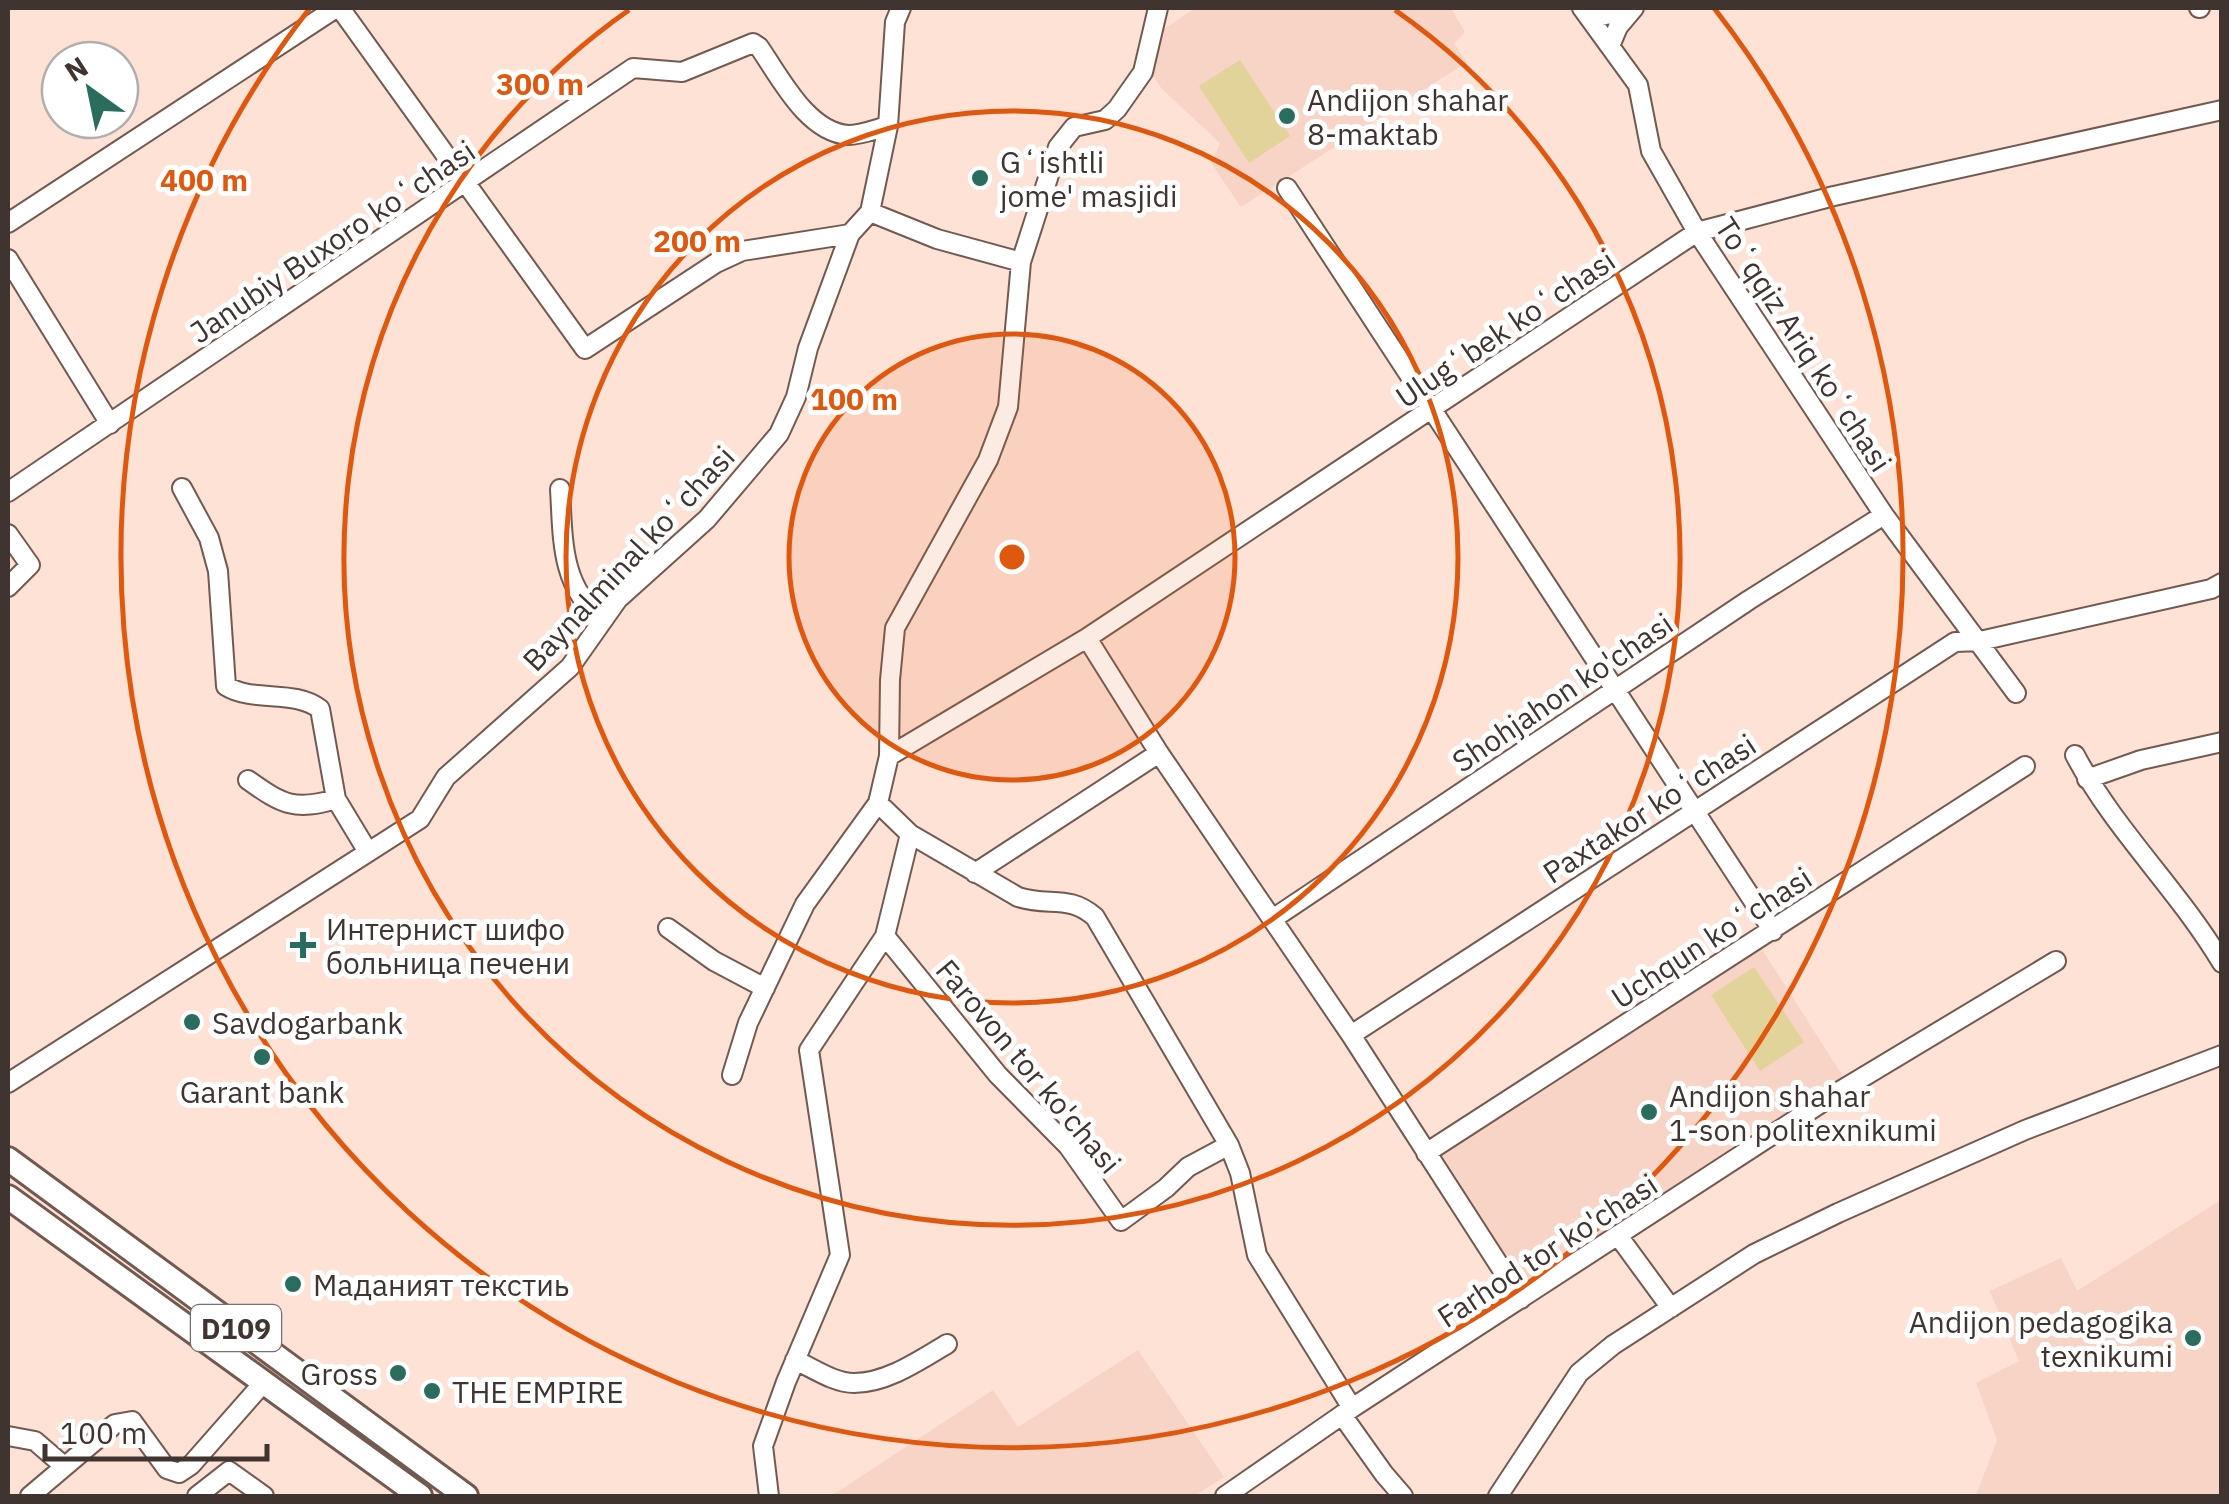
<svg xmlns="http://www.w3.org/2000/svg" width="2229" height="1504" font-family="'IBM Plex Sans',sans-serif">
<rect width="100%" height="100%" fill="#fee2d6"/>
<!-- built -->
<path fill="#f7d4c5" d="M1195 8H1451L1465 32 1454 44 1467 62 1241 207 1211 163 1220 143 1162 89 1149 70 1158 33Z
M1760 946 1844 1078 1524 1286 1441 1153Z
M2221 1200V1496H1976L1997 1440 1976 1383 2019 1361 1990 1291 2061 1258 2077 1291Z
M1138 1350 1224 1477 1194 1496H831L993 1390 1018 1427Z"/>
<!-- green -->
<path fill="#e1d39a" d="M1240 60 1290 136 1249 163 1199 86Z
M1754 967 1804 1042 1760 1071 1711 995Z"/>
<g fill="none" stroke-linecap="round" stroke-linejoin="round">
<!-- minor casing -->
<g stroke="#725a51" stroke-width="22">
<path id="minor" d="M340 8 585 349 716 263 742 251 850 234
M1582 8 1638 85 1651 151 1697 232 1884 515 2016 693
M2199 8H2200
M1590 19 1632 8
M1610 46 1618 27 1634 8
M1287 188 1773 931
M870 212 937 239 1021 262
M8 223 336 8
M8 259 110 424
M182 488 209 538 218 571 226 686C254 703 294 689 320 709L336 799 368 852
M560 489C563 538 560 586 602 619
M8 492 633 68 682 72 753 43 759 47C780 77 807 132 848 135 861 135 876 129 888 126
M8 534 30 565 8 587
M1087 638 1159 753 1351 1035 1521 1299
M2075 755C2115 831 2178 889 2222 963
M889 756 1087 638 1697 232 1834 196 2222 110
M2087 779 2141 760 2222 742
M248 780C283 805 295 811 336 799
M910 834 1018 897C1049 907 1069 894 1095 917L1229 1145 1240 1173 1257 1255 1352 1408
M975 873 1159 753
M1274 918 1749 600 1884 515
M668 928 714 961 765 988
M885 936 998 1075 1068 1146 1121 1221 1166 1188 1188 1167 1229 1145
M1351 1035 1955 642 1980 641 2211 589 2222 583
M732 1075 748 1023 805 904 878 803
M8 1083 420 819 446 777 570 667 618 599 707 519 779 434 796 397 808 348 850 234 870 212 888 126 895 22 901 8
M1426 1153 2025 766
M1619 1237 1671 1308
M795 1360C813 1368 834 1383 854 1383 887 1383 920 1360 947 1344
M1342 1415 1384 1474 1403 1496
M8 1436 35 1441 64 1466
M30 1496 115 1424 132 1421 167 1469 179 1473 191 1465 264 1382
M197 1496 229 1471 264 1496
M769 1496 763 1446 786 1382 840 1255 809 1050 885 936 910 834 878 803 889 756 890 680 895 628 988 460 1008 407 1021 262 1058 147 1074 127 1105 120 1117 109 1143 72 1158 8
M1225 1496 1352 1408 1835 1094 2056 961
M1498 1496 1579 1373 1613 1345 1754 1254 1838 1213 2025 1130 2222 1055"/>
</g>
<!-- major casing -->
<g stroke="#725a51" stroke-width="28">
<path id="major" d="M8 1159 466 1496
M8 1197 420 1496"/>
</g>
<!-- minor -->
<use href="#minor" stroke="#fff" stroke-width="18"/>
<!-- major -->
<use href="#major" stroke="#fff" stroke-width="22"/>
</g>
<!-- distance rings -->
<circle cx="1012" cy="557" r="223" fill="#e0570e" fill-opacity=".12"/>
<g fill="none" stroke="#e0570e" stroke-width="5">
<circle cx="1012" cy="557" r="223"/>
<circle cx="1012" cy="557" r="446"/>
<path d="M1395 10A668 668 0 1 1 629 10"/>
<path d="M1714 8A891 891 0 1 1 310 8"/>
</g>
<!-- markers -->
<g fill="#2a6d5f" stroke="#fff" stroke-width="4">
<circle cx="1287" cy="116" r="10"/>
<circle cx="980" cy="178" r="10"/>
<path d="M298 930h10v10h10v10h-10v10h-10v-10h-10v-10h10z"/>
<circle cx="192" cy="1022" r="10"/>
<circle cx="262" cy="1057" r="10"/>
<circle cx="1649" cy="1112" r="10"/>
<circle cx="293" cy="1284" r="10"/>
<circle cx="2193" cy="1338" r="10"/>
<circle cx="398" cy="1373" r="10"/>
<circle cx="432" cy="1391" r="10"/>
</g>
<g text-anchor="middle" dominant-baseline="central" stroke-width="10" stroke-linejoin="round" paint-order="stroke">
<!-- shield labels -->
<rect fill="#fff" stroke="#79716d" stroke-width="2.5" x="191" y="1305" width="90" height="46" rx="8"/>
<g font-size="28" font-weight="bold" fill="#3f342f">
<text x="236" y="1328">D109</text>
</g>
<!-- poi labels -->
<g font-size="30" fill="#3f342f" stroke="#fff" text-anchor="start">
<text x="1307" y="99">Andijon shahar<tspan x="1307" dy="34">8-maktab</tspan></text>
<text x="1000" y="161">Gʻishtli<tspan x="1000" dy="34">jome' masjidi</tspan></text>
<text x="326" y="928">Интернист шифо<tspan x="326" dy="34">больница печени</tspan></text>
<text x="212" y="1022">Savdogarbank</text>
<text x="262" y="1091" text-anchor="middle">Garant bank</text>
<text x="1669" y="1095">Andijon shahar<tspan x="1669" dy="34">1-son politexnikumi</tspan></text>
<text x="313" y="1284">Маданият текстиь</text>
<text x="2173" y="1321" text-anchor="end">Andijon pedagogika<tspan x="2173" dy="34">texnikumi</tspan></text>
<text x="378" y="1373" text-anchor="end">Gross</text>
<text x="452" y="1391">THE EMPIRE</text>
</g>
<!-- street labels -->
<g font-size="30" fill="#3f342f" stroke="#fff">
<text transform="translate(332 241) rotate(-34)">Janubiy Buxoro koʻchasi</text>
<text transform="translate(1505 328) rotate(-34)">Ulugʻbek koʻchasi</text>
<text transform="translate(1804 344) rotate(57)">Toʻqqiz Ariq koʻchasi</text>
<text transform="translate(628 558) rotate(-47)">Baynalminal koʻchasi</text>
<text transform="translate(1562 692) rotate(-34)">Shohjahon ko'chasi</text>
<text transform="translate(1649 808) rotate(-33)">Paxtakor koʻchasi</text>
<text transform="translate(1711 937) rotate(-33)">Uchqun koʻchasi</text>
<text transform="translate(1029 1066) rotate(50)">Farovon tor ko'chasi</text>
<text transform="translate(1547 1250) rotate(-33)">Farhod tor ko'chasi</text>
</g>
</g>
<circle cx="1012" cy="557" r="15" fill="#e0570e" stroke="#fff" stroke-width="5"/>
<g font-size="30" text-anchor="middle" font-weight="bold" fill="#e0570e" stroke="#fff" stroke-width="10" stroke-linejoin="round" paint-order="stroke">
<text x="540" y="95">300 m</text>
<text x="204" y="191">400 m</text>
<text x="697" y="252">200 m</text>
<text x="854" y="410">100 m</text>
</g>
<!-- border -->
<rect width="2229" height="1504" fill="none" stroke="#3f342f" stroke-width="20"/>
<!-- north arrow -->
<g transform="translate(90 90) rotate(327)"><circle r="48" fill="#ffffff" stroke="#b2aeac" stroke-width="2.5"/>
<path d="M0-8L18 38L0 25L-18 38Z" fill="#2a6d5f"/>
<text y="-15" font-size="28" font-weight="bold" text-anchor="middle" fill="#3f342f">N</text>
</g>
<!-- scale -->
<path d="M45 1444v15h222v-15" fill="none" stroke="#3f342f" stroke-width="5"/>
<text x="60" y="1444" font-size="30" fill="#3f342f" stroke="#ffffff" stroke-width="8" paint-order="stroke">100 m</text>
</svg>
